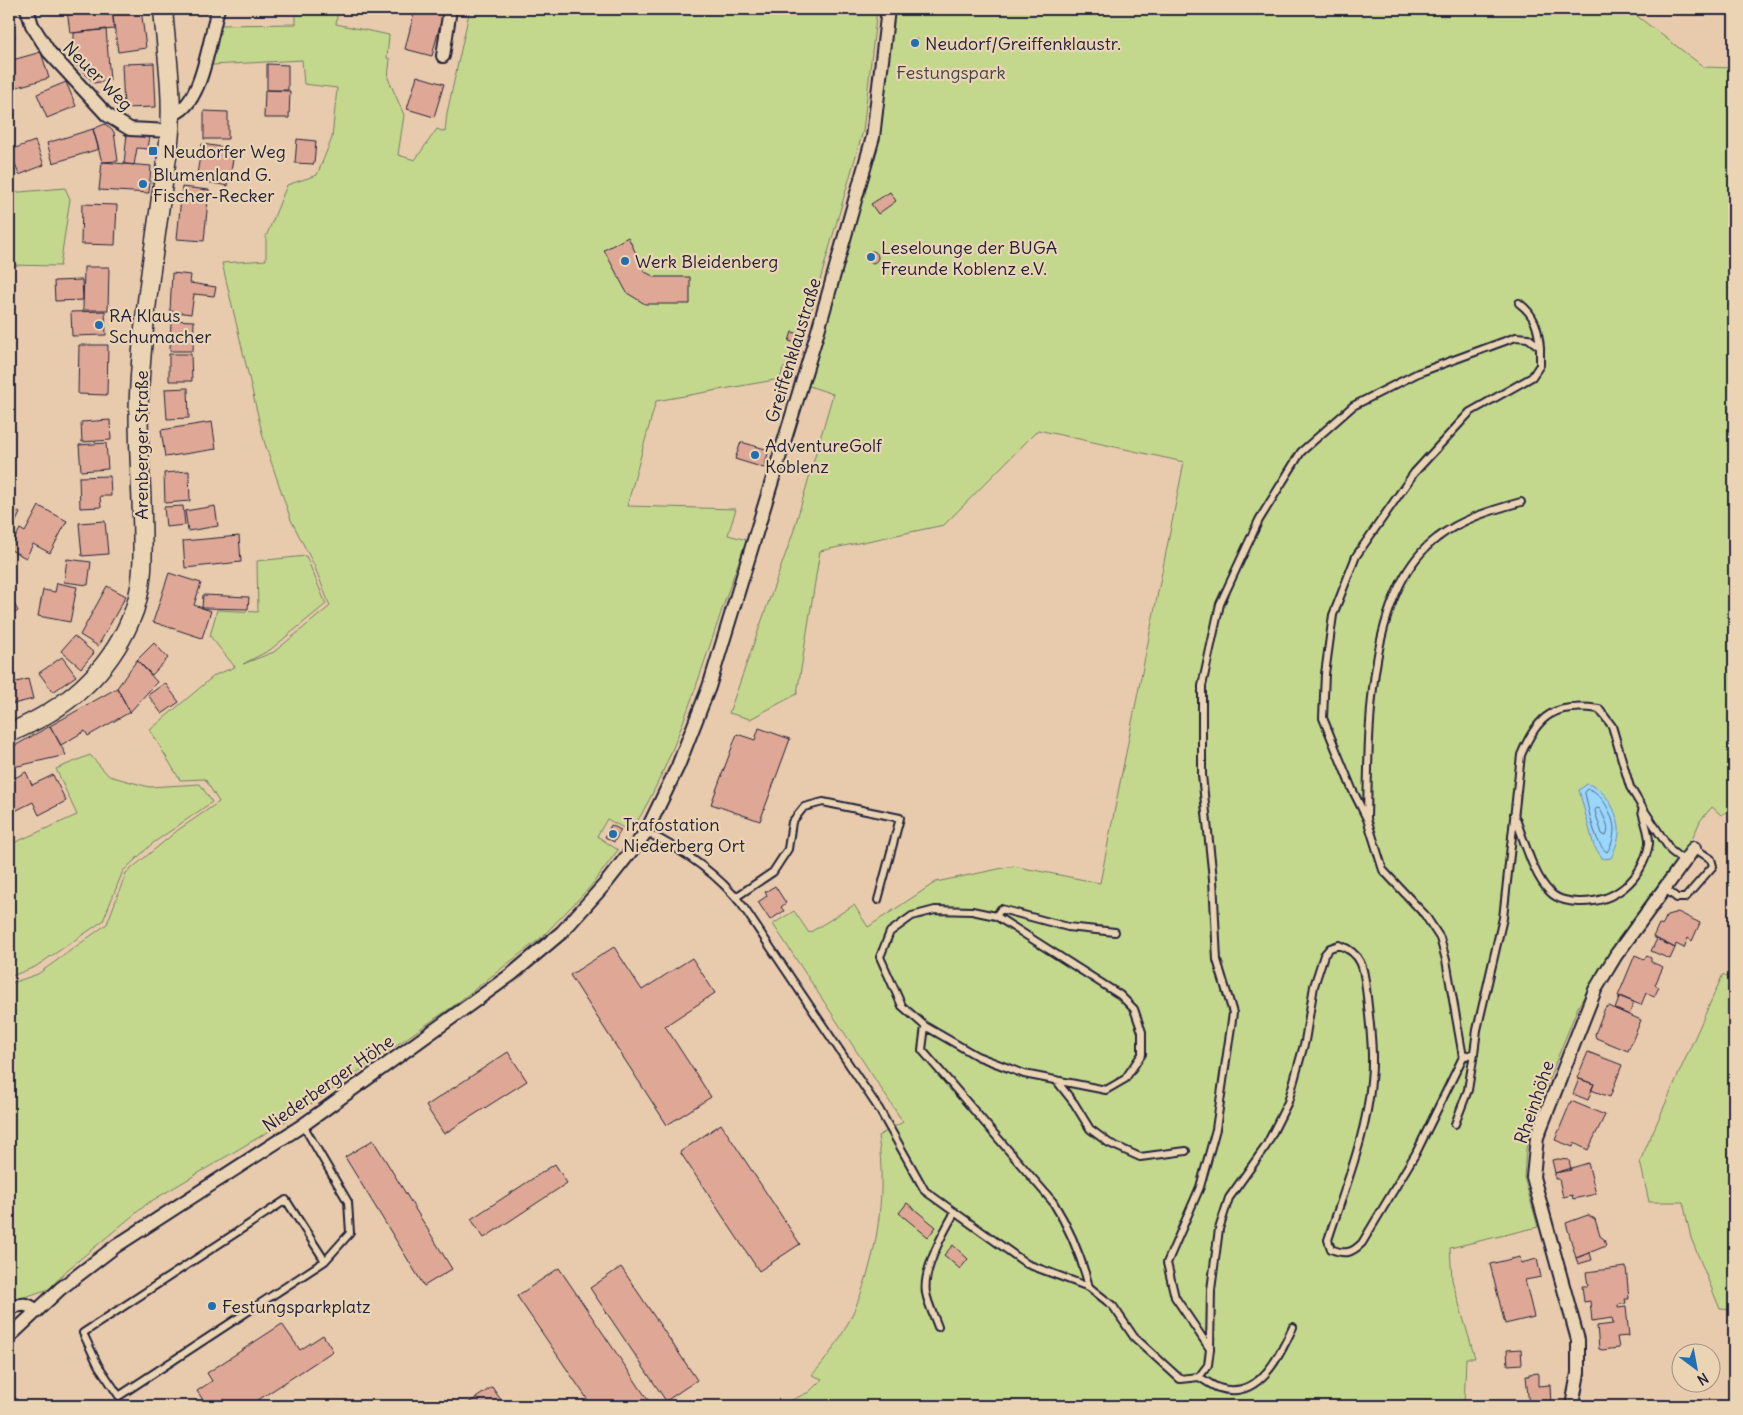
<svg xmlns="http://www.w3.org/2000/svg" width="1743" height="1415" font-family="Delius,sans-serif">
<rect width="100%" height="100%" fill="#e8cbad"/>
<filter id="ink" filterUnits="userSpaceOnUse"><feTurbulence type="fractalNoise" baseFrequency=".02" numOctaves="2"/><feDisplacementMap in="SourceGraphic" scale="10" xChannelSelector="R" yChannelSelector="G"/><feConvolveMatrix kernelMatrix="1 2 1 2 8 2 1 2 1" color-interpolation-filters="sRGB"/></filter>
<g filter="url(#ink)">
<!-- green -->
<path fill="#c4d88d" stroke="#737d64" d="M296 9H338L336 24 389 35 387 58 390 59 388 78 404 115 398 155 415 160 437 129 445 132 447 113 470 9H877L863 131 795 367 783 368 780 379 656 401 627 506 736 509 728 535 747 540C710 634 684 747 631 832L607 819 597 836 618 850 591 886 542 937 452 1007 286 1121 148 1203 67 1270 49 1289 9 1302V984L38 974 107 924 126 873 178 830 219 802 205 779 180 780 150 730 215 675 235 667 210 636 217 610 258 612 257 561 306 556 326 604 270 650 243 664 274 652 330 606 314 565 291 520 264 441 222 263 266 260V237L287 185 317 175 332 138 337 88 304 84 302 60 212 65 218 25 296 24Z
M894 9H1638L1633 13 1704 67 1734 68V808L1721 815 1712 807 1700 821 1689 847 1664 876 1615 943 1578 1007 1534 1116 1526 1149 1524 1177 1538 1227 1450 1248 1452 1280 1475 1358H1466L1464 1406H779L809 1392 822 1379 812 1375C868 1316 890 1215 878 1136L903 1122 773 924 794 911 809 933 854 905 868 927 936 882 1013 866 1100 883 1184 462 1038 430 944 525 820 551 797 694 750 719 729 713 793 533 833 394 809 386 880 138Z
M65 188 70 199 60 266 9 265V193Z
M90 755 109 776 149 787 200 784 212 802 153 843 123 871 103 921 35 967 9 977V845L77 815 56 769Z
M1723 974 1734 982V1310L1720 1309 1691 1238 1683 1202H1649L1640 1161Z"/>
<!-- water -->
<path fill="#9bd6fc" stroke="#6b8eaf" d="M1587 784C1604 787 1617 810 1619 828 1620 838 1615 849 1611 858L1603 859 1594 846 1579 790Z"/>
<g fill="none" stroke-linecap="round" stroke-linejoin="round">
<!-- shore -->
<path stroke="#526a88" stroke-width="1" d="M1588 789C1602 791 1614 817 1614 830 1614 837 1611 847 1607 852 1595 846 1588 807 1585 793Z
M1597 808 1600 809C1604 818 1611 827 1606 836L1602 834 1595 811Z"/>
</g>
<!-- building -->
<path fill="#dfa896" stroke="#22223b" d="M67 9H112L114 29 70 33Z
M112 9H141L146 48 118 52Z
M415 9H444L432 56 405 49Z
M9 11 15 38 9 39Z
M106 29 110 80 94 83 74 63V33Z
M916 39 919 43 913 47 910 43Z
M41 52 49 78 10 89 9 61Z
M154 63 156 107 124 108 122 64Z
M267 64 288 65V90H267Z
M417 76 444 84 434 117 407 109Z
M66 82 76 106 47 118 37 94Z
M265 90 290 91 289 118H264Z
M204 111 228 112V139H204Z
M105 124 114 132 118 161 102 162 93 129Z
M93 129 99 149 53 163 47 143Z
M127 133 150 135 148 149 137 148 134 165 124 164Z
M297 139 316 141 314 164 295 163Z
M35 141 44 165 19 175 10 150Z
M202 144 235 149 228 186 196 180Z
M102 162 151 166 149 193 99 190Z
M182 187 209 190 204 241 177 239Z
M890 192 896 201 878 214 871 204Z
M82 204 117 205 115 245 81 244Z
M628 237 645 272 655 277H690V304H645L627 293 604 250Z
M866 257a6 6 0 1 1 12 0a6 6 0 1 1-12 0Z
M84 267H109L108 310H83Z
M172 273 191 275 190 283 216 287 214 296 194 294 191 314 170 311Z
M82 280 83 300 55 301 54 281Z
M105 311 106 335 72 336 71 312Z
M171 320 194 321 193 351H170Z
M792 332 801 334 799 344 789 341Z
M79 345H108L107 395 78 394Z
M169 354H191L192 381H169Z
M188 388 189 418 167 419 165 389Z
M110 420 111 440 82 442 81 422Z
M212 422 216 449 165 457 161 430Z
M741 442 769 450 764 468 735 459Z
M106 443 108 469 81 471 79 445Z
M189 471 190 501 165 503 164 473Z
M110 476 111 496H100L101 507 80 508 79 477Z
M39 506 67 521 50 553 33 544 26 558 9 549 20 529 25 532Z
M183 506 185 525 166 527 164 507Z
M215 506 218 526 188 531 185 511Z
M9 507 20 513 9 536Z
M105 521 108 554 82 556 79 523Z
M239 536 241 562 185 568 183 541Z
M67 559 91 562 88 585 64 582Z
M169 573 201 583 194 605 211 611 202 638 153 622Z
M57 583 77 587 70 622 38 616 43 590 55 592Z
M107 586 126 596 98 646 80 635Z
M203 595 249 597 248 609 202 608Z
M11 598 18 611 9 617V599Z
M74 636 94 653 81 668 61 651Z
M154 643 168 658 152 675 137 660Z
M62 657 76 676 53 692 39 673Z
M137 660 157 682 130 712 117 688Z
M28 679 33 699 13 704 9 684Z
M165 683 179 702 162 714 148 695Z
M117 688 130 712 88 736 85 731 61 745 50 726Z
M50 726 66 755 9 768V749Z
M759 728 790 739 760 821 711 804 737 734 755 740Z
M26 772 32 785 53 775 66 801 39 815 33 802 13 812 9 803V781Z
M611 825 621 830 614 842 605 837Z
M775 886 786 903 781 907 784 911 770 920 758 902 767 896 765 892Z
M1678 912 1700 923 1692 941 1688 938 1684 948 1676 944 1675 948 1653 937 1659 924 1662 926 1667 915Z
M1657 939 1675 948 1670 959 1651 951Z
M614 947 642 990 692 958 715 993 665 1026 711 1097 667 1125 570 975Z
M1635 955 1644 959 1647 956 1651 958V962L1663 967 1655 985 1659 987 1654 997 1646 993 1641 1005 1618 996Z
M1620 996 1634 1002 1629 1015 1615 1009Z
M1609 1006 1641 1020 1628 1051 1596 1038 1595 1034 1605 1008Z
M508 1052 527 1081 444 1134 426 1106Z
M1588 1052 1622 1065 1610 1097 1591 1090 1594 1084 1577 1078Z
M1579 1079 1594 1084 1588 1100 1573 1094Z
M1571 1101 1605 1115 1588 1150 1574 1143 1573 1147 1555 1140Z
M721 1124 800 1244 759 1271 680 1152Z
M373 1140 452 1269 424 1286 345 1157Z
M1558 1159 1569 1160 1571 1170 1555 1173 1552 1160Z
M1588 1163 1596 1194 1573 1199 1572 1195 1563 1197 1559 1179H1555V1173Z
M555 1164 567 1183 484 1238 471 1219Z
M907 1203 936 1227 928 1237 899 1213Z
M1588 1215 1595 1219 1600 1236 1604 1239 1606 1246 1576 1258 1566 1223Z
M953 1245 968 1259 960 1269 944 1255Z
M1590 1253 1592 1260 1578 1264 1576 1258Z
M1520 1257 1521 1263 1537 1259 1541 1277 1525 1280 1534 1317 1505 1324 1490 1264Z
M621 1267 697 1380 666 1401 590 1288Z
M1626 1267 1629 1299H1625L1626 1303 1618 1305V1308L1626 1307 1629 1336 1617 1337 1619 1348 1602 1350 1599 1349 1597 1326 1613 1324 1612 1318 1592 1321 1590 1301 1584 1302 1582 1286H1588L1586 1272Z
M559 1268 652 1406H592L517 1296Z
M282 1324 300 1350 323 1335 333 1351 249 1406H207L197 1391 212 1381 207 1373Z
M1521 1349 1522 1364 1508 1365 1507 1350Z
M1538 1373V1386L1550 1385 1551 1406H1529L1526 1376H1529V1374Z
M492 1387 505 1406H464Z
M9 1391 23 1406H9Z"/>
<g fill="none" stroke-linecap="round" stroke-linejoin="round">
<!-- lane casing -->
<g stroke="#22223b" stroke-width="10">
<path id="lane" d="M1519 303C1535 315 1538 328 1540 347
M1514 814C1523 836 1533 877 1551 893 1558 900 1571 902 1579 902 1615 903 1642 880 1649 844 1650 835 1644 820 1642 811
M1367 818C1369 736 1365 592 1437 538 1461 519 1492 510 1521 502
M646 832C683 850 717 873 742 905L879 1109 925 1191 1027 1264 1089 1287 1113 1306 1134 1337 1180 1379 1199 1377 1208 1365 1210 1349 1211 1290 1219 1229 1229 1198 1266 1146 1288 1102 1305 1041 1314 986 1324 955 1330 948 1339 945C1365 954 1364 973 1367 997 1370 1025 1374 1054 1371 1081 1367 1134 1344 1190 1328 1240L1331 1249C1345 1255 1352 1253 1362 1243L1416 1153 1463 1057 1474 1053 1477 1030 1503 918 1521 755C1538 714 1555 703 1599 709L1612 726 1630 787 1642 807 1671 851 1684 861
M1664 888 1677 898H1685L1713 866 1711 859 1694 848
M736 897 773 872 788 849 792 822 804 807 823 802 900 818 878 900
M996 916 1001 909 1068 927 1115 932
M925 1026 902 1006 880 957 890 932 912 916 935 910 972 911 996 916 1120 995 1134 1009 1142 1032V1054L1125 1079 1106 1090 1024 1074 977 1056 925 1026 922 1050 1053 1202C1070 1229 1081 1256 1089 1287
M1056 1080 1074 1103 1090 1129 1109 1143 1140 1157 1186 1151
M1455 1124 1468 1090 1474 1053
M303 1125 348 1202 350 1233 325 1261 119 1396 98 1365 83 1333 286 1200 325 1261
M938 1327C934 1316 928 1304 926 1293 922 1271 944 1231 955 1212
M1210 1349 1175 1297 1167 1263 1200 1187 1216 1129 1233 1013 1217 960 1213 879 1202 775V686L1220 604 1259 520 1301 452 1353 406 1418 373 1516 337 1528 338 1540 347V365L1532 377 1470 412 1414 473 1356 556 1333 615 1325 674 1323 718 1352 789 1367 819 1383 870 1425 915 1440 938 1446 960 1463 1057
M1199 1377C1205 1380 1212 1386 1219 1388 1259 1401 1280 1355 1293 1327"/>
</g>
<!-- street casing -->
<g stroke="#22223b" stroke-width="16">
<path id="street" d="M27 9 32 25 49 52 107 115 130 129 170 131
M443 56 450 9
M171 114C202 110 210 35 218 9
M9 1308C22 1304 26 1302 37 1311
M9 1337 60 1289 116 1246 303 1125 512 974 562 932 606 883 646 832 678 766 709 687 817 334 873 137 888 9
M1572 1406 1578 1373V1340L1533 1177 1537 1137 1595 990 1616 955 1694 848"/>
</g>
<!-- secondary casing -->
<g stroke="#22223b" stroke-width="21">
<path id="secondary" d="M9 733C62 711 107 675 130 621 145 588 143 552 142 516 141 476 137 434 139 394 142 330 151 268 160 205 163 181 168 156 170 131 173 91 166 49 163 9"/>
</g>
<!-- lane -->
<use href="#lane" stroke="#ead4b3" stroke-width="6"/>
<!-- street -->
<use href="#street" stroke="#ead4b3" stroke-width="12"/>
<!-- secondary -->
<use href="#secondary" stroke="#ead4b3" stroke-width="18"/>
</g>
</g>
<!-- markers -->
<g fill="#1f6fb2" stroke="#ead4b3" stroke-width="2">
<circle cx="915" cy="43" r="5"/>
<rect x="148" y="146" width="10" height="10" rx="2.5"/>
<circle cx="143" cy="184" r="5"/>
<circle cx="871" cy="257" r="5"/>
<circle cx="625" cy="261" r="5"/>
<circle cx="99" cy="325" r="5"/>
<circle cx="755" cy="455" r="5"/>
<circle cx="613" cy="834" r="5"/>
<circle cx="212" cy="1306" r="5"/>
</g>
<g text-anchor="middle" dominant-baseline="central" stroke-width="4.5" stroke-linejoin="round" paint-order="stroke">
<!-- poi labels -->
<g font-size="18" fill="#22223b" stroke="#ead4b3" text-anchor="start">
<text x="925" y="43">Neudorf/Greiffenklaustr.</text>
<text x="163" y="151">Neudorfer Weg</text>
<text x="153" y="174">Blumenland G.<tspan x="153" dy="21">Fischer-Recker</tspan></text>
<text x="881" y="247">Leselounge der BUGA<tspan x="881" dy="21">Freunde Koblenz e.V.</tspan></text>
<text x="635" y="261">Werk Bleidenberg</text>
<text x="109" y="315">RA Klaus<tspan x="109" dy="21">Schumacher</tspan></text>
<text x="765" y="445">AdventureGolf<tspan x="765" dy="21">Koblenz</tspan></text>
<text x="623" y="824">Trafostation<tspan x="623" dy="21">Niederberg Ort</tspan></text>
<text x="222" y="1306">Festungsparkplatz</text>
</g>
<!-- park labels -->
<g font-size="18" fill="#42464b" stroke="#ead4b3">
<text x="951" y="72">Festungspark</text>
</g>
<!-- street labels -->
<g font-size="18" fill="#22223b" stroke="#ead4b3">
<text transform="translate(98 76) rotate(45)">Neuer Weg</text>
<text transform="translate(793 350) rotate(-73)">Greiffenklaustraße</text>
<text transform="translate(141 445) rotate(-90)">Arenberger Straße</text>
<text transform="translate(328 1083) rotate(-35)">Niederberger Höhe</text>
<text transform="translate(1534 1102) rotate(-71)">Rheinhöhe</text>
</g>
</g>
<!-- margin -->
<rect width="1743" height="1415" fill="none" stroke="#ead4b3" stroke-width="30"/>
<rect x="15" y="15" width="1713" height="1385" fill="none" stroke="#22223b" stroke-width="2" filter="url(#ink)"/>
<!-- north arrow -->
<g transform="translate(1696 1368) rotate(148)"><circle r="24" fill="#ead4b3" stroke="#9a8d83"/>
<path d="M0-4L9 19L0 12L-9 19Z" fill="#1f6fb2"/>
<text y="-8" font-size="14" font-weight="bold" text-anchor="middle" fill="#22223b">N</text>
</g>
</svg>
